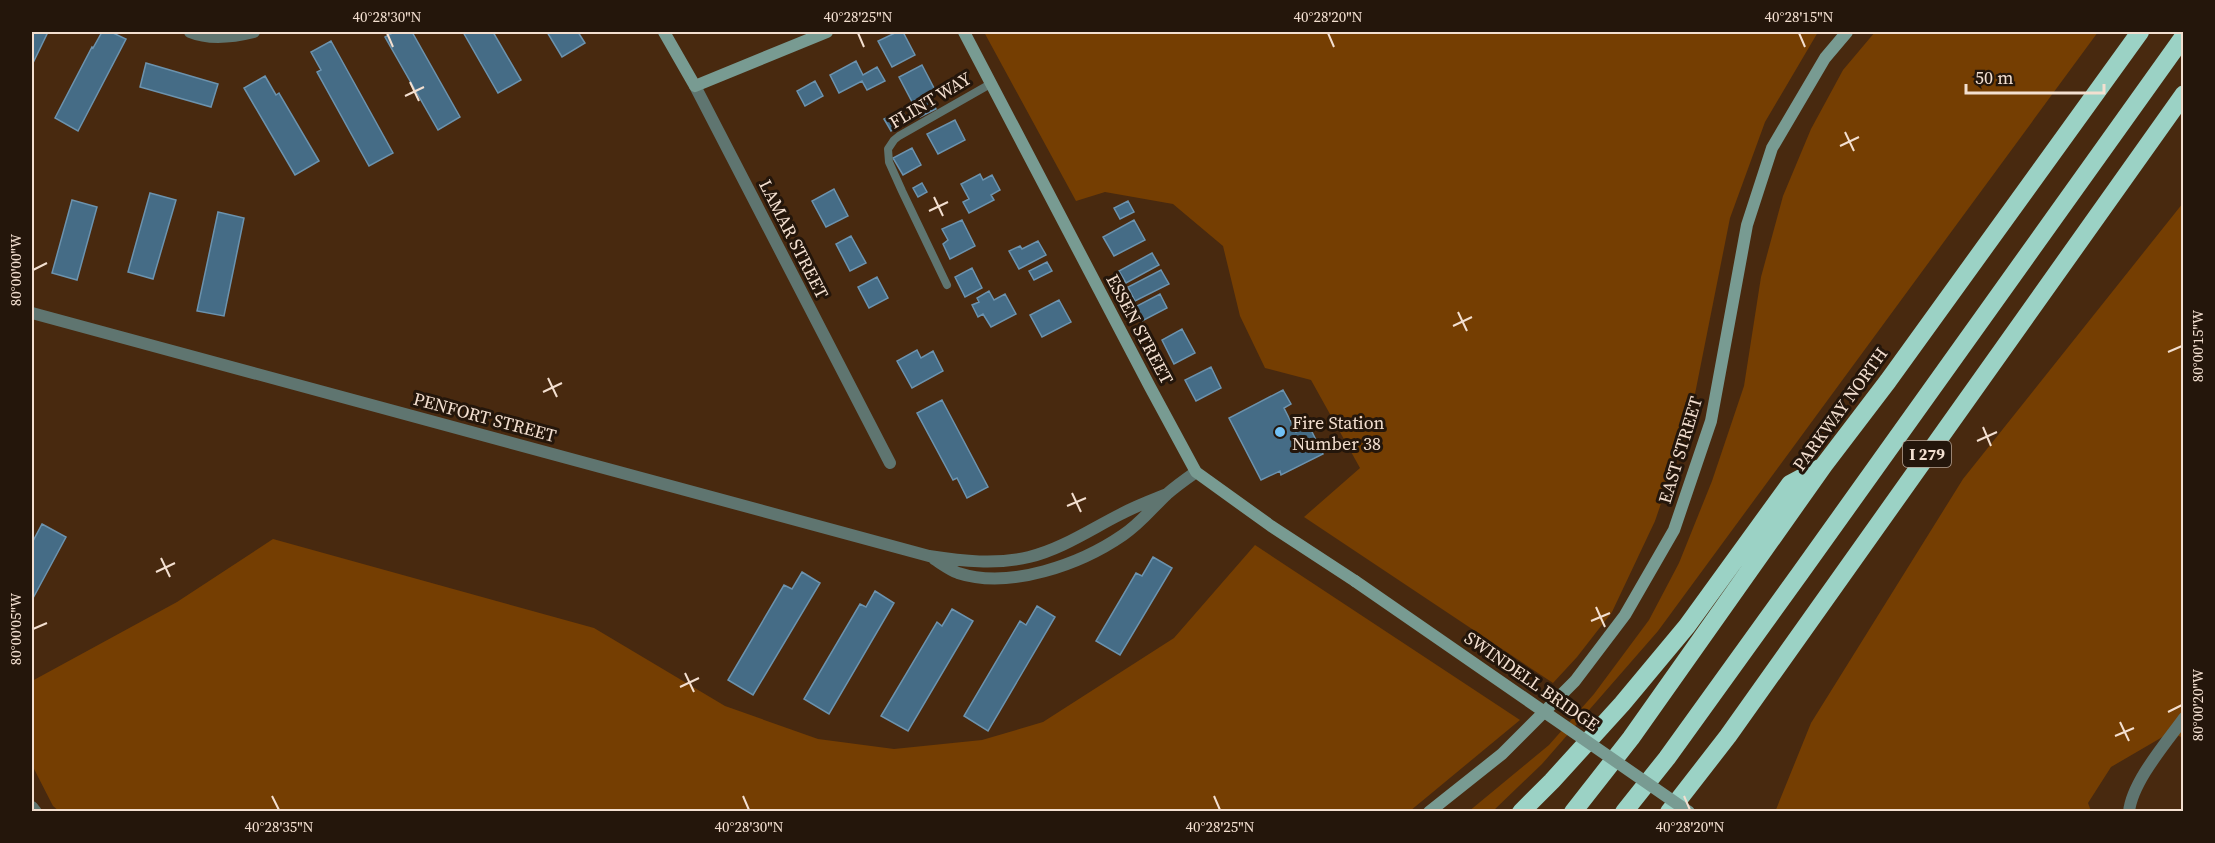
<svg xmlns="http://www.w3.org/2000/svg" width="2215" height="843" font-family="'Source Serif 4',serif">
<rect width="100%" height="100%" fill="#48290f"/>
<!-- green -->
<path fill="#753e02" d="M984 32H1818L1765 122 1730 218 1690 419 1655 521 1612 612 1577 657 1553 683 1304 517 1360 468 1311 380 1265 368 1240 316 1223 246 1173 204 1105 192 1076 201Z
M1875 32H2098L1658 631 1542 764 1493 811 1468 812 1549 745 1594 694 1649 620 1679 563 1712 481 1744 386 1761 277 1783 196 1811 129 1843 70Z
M2183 203V738L2171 732 2111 767 2088 803 2091 811 1775 812 1811 723 1963 479Z
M273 539 594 628 725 706 818 739 894 749 982 740 1043 722 1174 638 1255 545 1520 720 1410 811 60 812 53 806 32 765V681L177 602Z"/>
<!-- building -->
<path fill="#456c86" stroke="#6c93ae" stroke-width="1.5" d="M32 32H48L32 65Z
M102 32H111L126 39 78 131 55 118 92 47 93 48Z
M394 32H412L460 117 438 130 385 37Z
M463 32H493L521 80 498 93Z
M547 32H578L585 43 562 57Z
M897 32H903L915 55 892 67 878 41Z
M331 41 393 153 369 166 317 72 321 70 311 52Z
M856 61 863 75 877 67 885 81 867 90 862 81 839 93 830 75Z
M146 63 218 84 211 107 140 87Z
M922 65 935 90 928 94 936 109 920 117 899 77Z
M265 76 276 95 279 93 280 95 319 161 295 175 244 88Z
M815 81 823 96 805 106 797 91Z
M902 110 908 121 891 131 884 119Z
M955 120 965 140 938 154 927 134Z
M912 148 921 165 903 175 893 158Z
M980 174 983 180 992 175 1000 190 991 195 994 200 969 213 963 202 969 199 961 184Z
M922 183 927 192 918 197 913 188Z
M834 189 848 216 826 227 812 201Z
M150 193 176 200 153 279 128 272Z
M72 200 97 207 77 280 52 273Z
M1128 201 1134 212 1120 219 1114 208Z
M218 212 244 218 224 316 197 311Z
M962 220 975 246 950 259 943 244 948 240 942 229Z
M1134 220 1145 240 1114 256 1103 237Z
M851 236 866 263 850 271 836 244Z
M1038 241 1046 255 1019 269 1009 251 1020 246 1022 249Z
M1152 253 1159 265 1126 283 1119 271Z
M1047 262 1052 271 1034 280 1029 271Z
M972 268 982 288 965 297 955 277Z
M1161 270 1169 284 1135 301 1128 287Z
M877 277 888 298 869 308 858 287Z
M989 291 994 300 1005 294 1016 314 991 327 983 314 978 317 972 305 979 302 977 298Z
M1160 294 1167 308 1142 321 1135 307Z
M1059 300 1071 322 1042 337 1030 315Z
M1182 329 1195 353 1174 364 1162 340Z
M917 350 921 358 933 351 943 371 912 388 897 361Z
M1211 367 1221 388 1196 401 1185 380Z
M1283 390 1291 404 1284 408 1296 432 1309 426 1323 454 1281 475 1280 471 1261 480 1229 418Z
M942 400 988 487 967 498 957 478 953 480 917 413Z
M42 524 66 537 32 600V543Z
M1153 557 1172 568 1120 655 1096 641 1136 573 1142 576Z
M802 572 820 583 753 695 728 680 784 585 792 589Z
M875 591 894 603 829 714 804 699 860 604 866 607Z
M1037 606 1055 617 988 731 964 716 1020 621 1026 625Z
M952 609 973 621 908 731 881 716 937 622 942 626Z"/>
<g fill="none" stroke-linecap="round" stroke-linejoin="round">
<!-- lane -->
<path stroke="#5f7570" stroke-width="8" d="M947 285 902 191 889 162 888 149 894 140 899 136 992 83"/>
<!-- street -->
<path stroke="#5f7570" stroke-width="12" d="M190 32C209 40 234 37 254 32
M695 86 890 463
M32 313 929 556C962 561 996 565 1029 557 1062 549 1091 529 1121 514 1136 506 1152 500 1167 494
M934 559C942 564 950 570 958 573 1010 590 1081 564 1123 535 1141 523 1152 508 1167 494 1176 486 1186 479 1196 472
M32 807 36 812
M2129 812C2132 782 2166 743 2184 718"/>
<!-- secondary -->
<path stroke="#789b92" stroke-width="12" d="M664 32 695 86 827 32
M964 32 1150 387 1196 472 1271 526 1355 581
M1429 812 1502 754 1575 681 1625 615 1674 530 1711 421 1747 225 1772 148 1825 58 1847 32"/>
<!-- highway -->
<path stroke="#9bd2c5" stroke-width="18" d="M1521 812 1552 781 1622 704 1687 626 1790 484 1820 468
M1573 812 1631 738 1824 465 1888 381 2140 32
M1624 812 1667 758 1801 572 2184 36
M1669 812 1728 736 2184 94"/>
<!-- secondary-bridge -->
<path stroke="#789b92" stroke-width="12" d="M1355 581 1689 812"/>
</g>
<!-- ticks -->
<path fill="none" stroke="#f3dfd0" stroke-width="2" d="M387 33 393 47M858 33 864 47M1328 33 1334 47M1799 33 1805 47M410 82 419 101M405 96 424 87M1845 132 1854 151M1840 146 1859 137M934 197 943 216M929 211 948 202M33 270 47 263M1458 312 1467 331M1453 326 1472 317M2168 352 2182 346M548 378 557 397M543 392 562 383M1983 427 1991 446M1977 441 1997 432M1072 493 1081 512M1067 506 1086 498M161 558 170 577M156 572 175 563M1596 607 1605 627M1591 621 1610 613M33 629 47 623M685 673 694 692M680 687 699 678M2168 712 2182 705M2120 722 2129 741M2115 736 2134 728M272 796 279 810M743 796 749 810M1214 796 1220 810M1684 796 1690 810"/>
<!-- markers -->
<circle fill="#71c1f5" stroke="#24160b" stroke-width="2" cx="1280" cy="432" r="6"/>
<g text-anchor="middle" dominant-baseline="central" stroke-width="6" stroke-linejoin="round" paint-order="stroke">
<!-- shield labels -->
<rect fill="#24160b" stroke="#b5a395" stroke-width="1.5" x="1903" y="441" width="48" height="26" rx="4.5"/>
<g font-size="16" font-weight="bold" fill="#f3dfd0">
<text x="1927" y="454">I 279</text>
</g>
<!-- street labels -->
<g font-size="18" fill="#f3dfd0" stroke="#24160b">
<text transform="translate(930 100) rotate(-31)">FLINT WAY</text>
<text transform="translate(794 239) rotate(63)">LAMAR STREET</text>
<text transform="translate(1140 329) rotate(62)">ESSEN STREET</text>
<text transform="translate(1840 409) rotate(-54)">PARKWAY NORTH</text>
<text transform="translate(485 417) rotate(15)">PENFORT STREET</text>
<text transform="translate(1680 450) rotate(-73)">EAST STREET</text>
<text transform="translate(1532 681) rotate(35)">SWINDELL BRIDGE</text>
</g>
<!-- poi labels -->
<g font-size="18" fill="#f3dfd0" stroke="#24160b" text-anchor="start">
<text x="1292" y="422">Fire Station<tspan x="1292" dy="21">Number 38</tspan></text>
</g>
</g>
<!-- border -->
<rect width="2215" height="843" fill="none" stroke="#24160b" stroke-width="66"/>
<!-- scale -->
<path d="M1966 84v9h138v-9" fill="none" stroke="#f3dfd0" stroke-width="3"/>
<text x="1975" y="84" font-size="18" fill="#f3dfd0" stroke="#24160b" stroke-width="4.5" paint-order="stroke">50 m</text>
<rect x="33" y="33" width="2149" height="777" fill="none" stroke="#f3dfd0" stroke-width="2"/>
<g font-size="15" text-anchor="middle" fill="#f3dfd0">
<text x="387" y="22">40°28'30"N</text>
<text x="858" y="22">40°28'25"N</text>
<text x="1328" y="22">40°28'20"N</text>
<text x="1799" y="22">40°28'15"N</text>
<text transform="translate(16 270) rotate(-90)" y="5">80°00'00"W</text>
<text transform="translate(2198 346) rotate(-90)" y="5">80°00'15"W</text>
<text transform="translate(16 629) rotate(-90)" y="5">80°00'05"W</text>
<text transform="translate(2198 705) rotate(-90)" y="5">80°00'20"W</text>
<text x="279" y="832">40°28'35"N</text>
<text x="749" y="832">40°28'30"N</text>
<text x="1220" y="832">40°28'25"N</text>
<text x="1690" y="832">40°28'20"N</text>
</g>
</svg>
